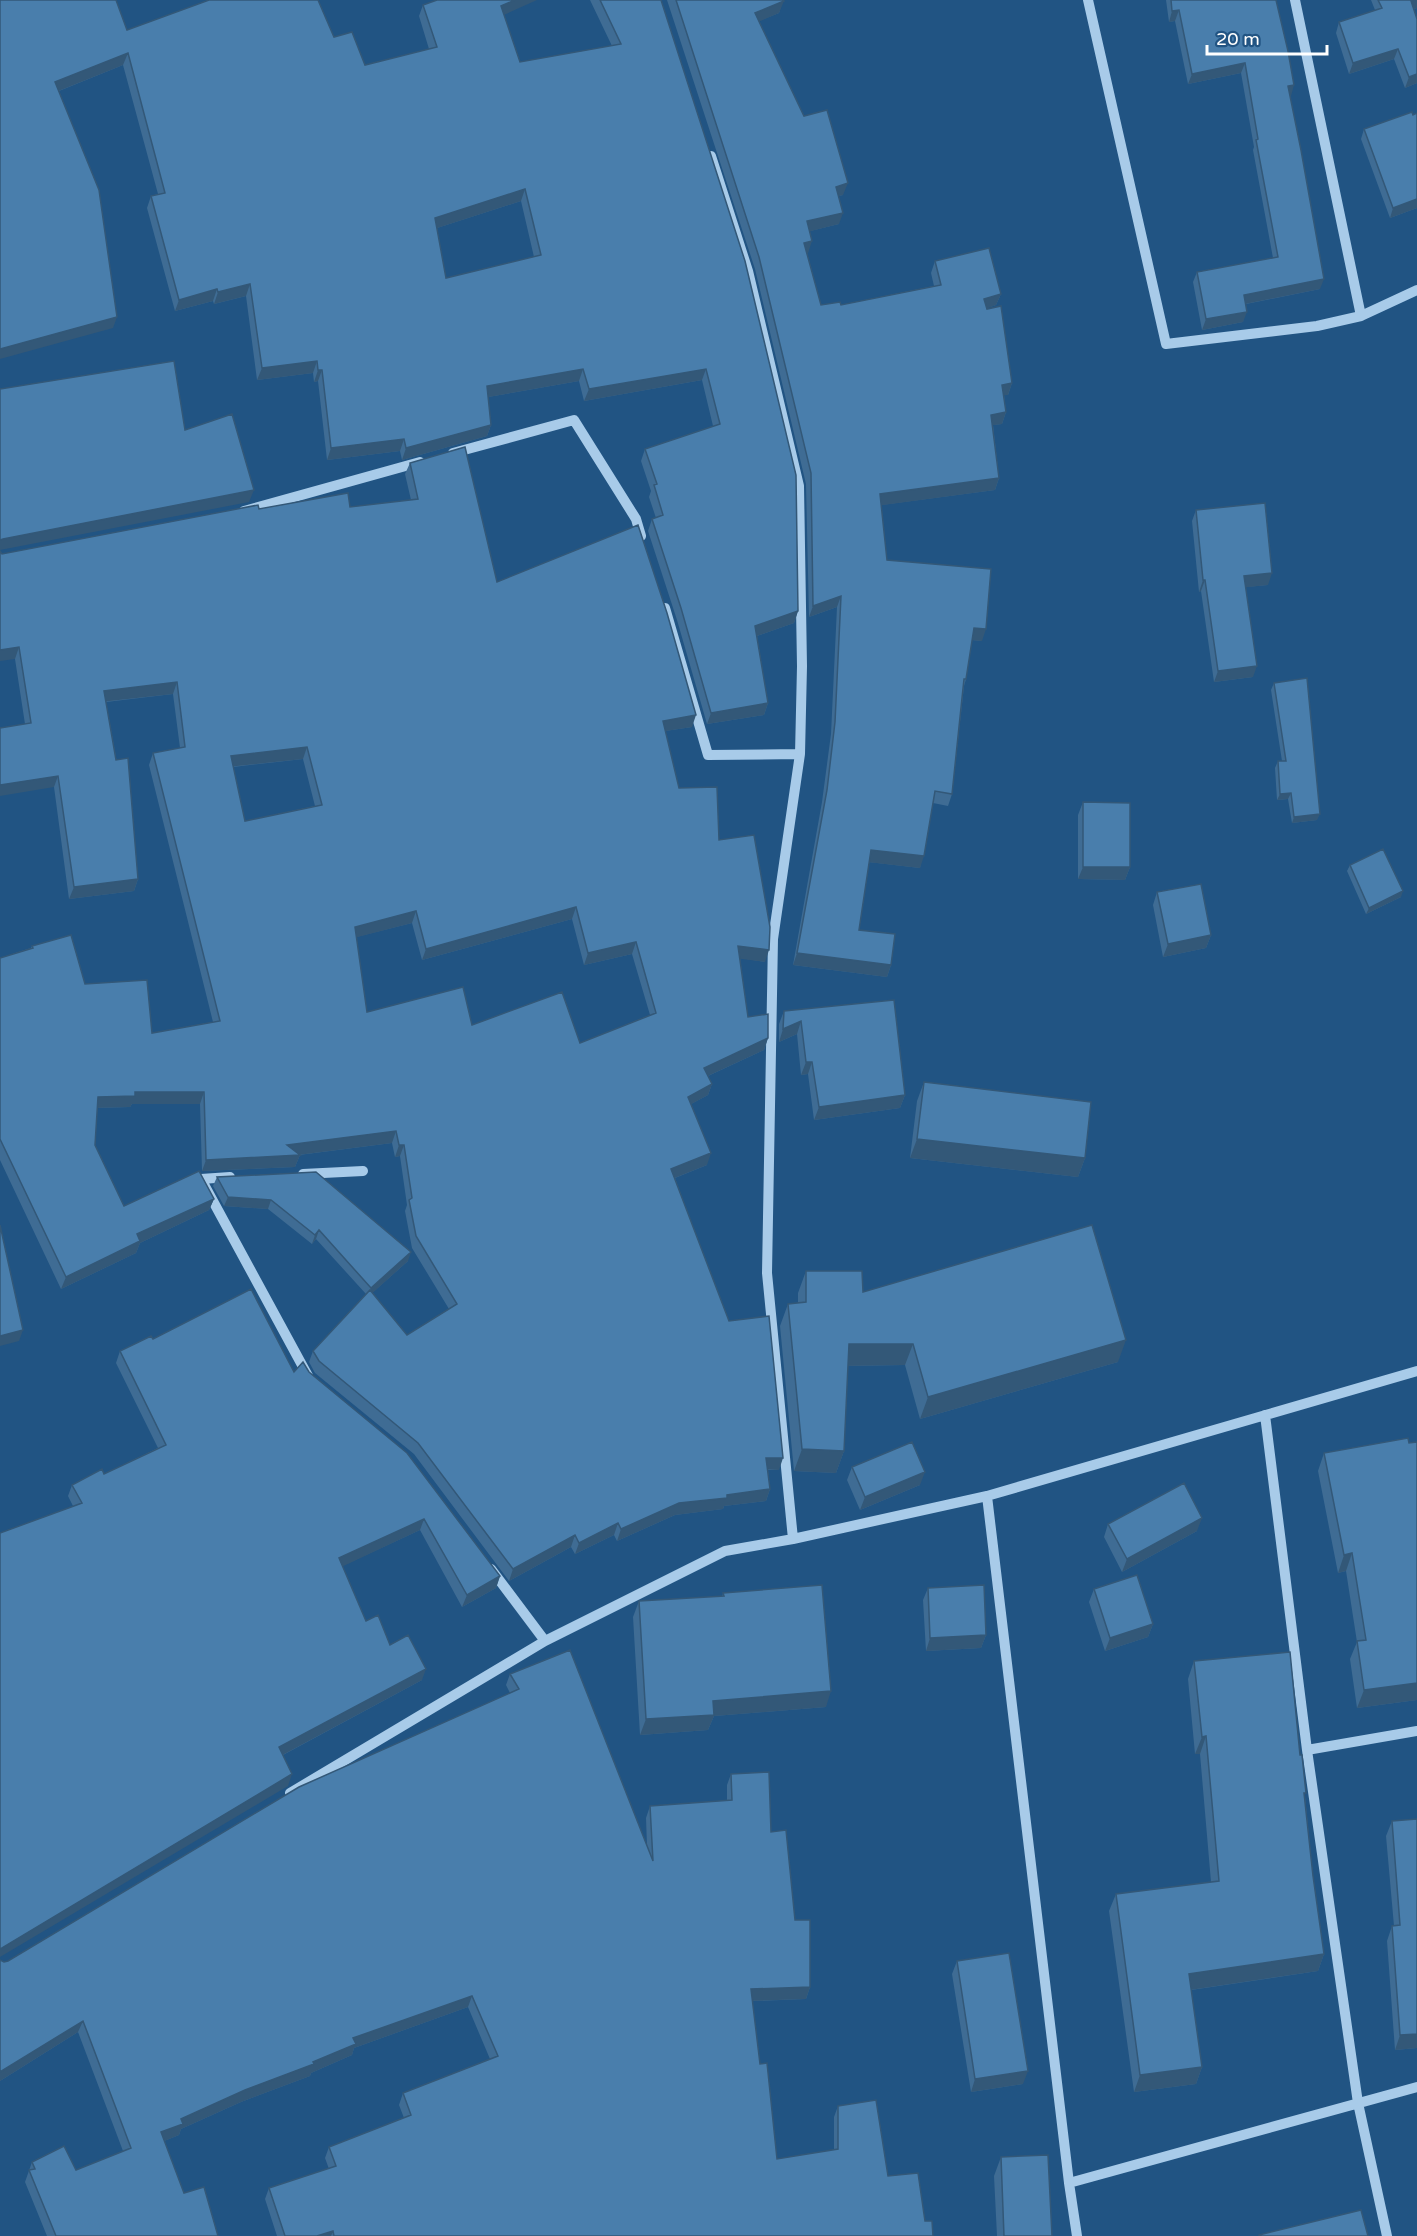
<svg xmlns="http://www.w3.org/2000/svg" width="1417" height="2236" font-family="'Varela Round',sans-serif">
<rect width="100%" height="100%" fill="#215483"/>
<g fill="none" stroke-linecap="round" stroke-linejoin="round">
<!-- minor -->
<path stroke="#a8cbe9" stroke-width="10" d="M1088 0 1166 344 1317 326 1361 316
M1295 0 1361 316 1417 290
M711 156 748 271 799 486 802 666 800 754 773 939 767 1273 793 1539
M453 453 574 420 636 519 641 536
M244 511 420 462
M665 608 708 755 800 754
M303 1174 363 1171
M230 1177 201 1179 308 1376
M1265 1415 1307 1750 1358 2103 1387 2236
M987 1496 1417 1371
M491 1569 545 1641
M1307 1750 1417 1731
M290 1793 545 1641 725 1551 793 1539 987 1496 1069 2183 1077 2236
M1069 2183 1417 2087"/>
</g>
<!-- wall -->
<path fill="#3f6c94" fill-rule="evenodd" d="M0 0 127 30 334 37 365 65 429 49 419 16 423 5 504 15 520 62 612 46 590 0H661L798 611 794 623 757 636 768 703 764 715 707 724 677 620 648 531 652 519 656 518 649 497 651 491 641 461 645 449 713 426 702 380 584 401 579 381 488 397 491 425 487 436 402 460 400 451 327 460 318 381 314 382 313 373 257 380 246 296 214 304 213 301 175 311 147 208 151 196 158 194 123 65 59 91 113 328ZM521 201 534 257 446 278 437 228Z
M667 0H783L779 13 759 21 804 116 843 195 839 196V224L810 231 808 253H807L821 305H841L934 286 931 273 935 261 1001 294 996 305 987 308 1012 383 1008 395H1004L1006 412 1002 424 993 425 999 478 995 490 881 505 887 560 982 641 972 640 966 679 964 686 952 794 948 806 933 803 920 868 869 862 859 930 891 965 887 977 793 965 822 802 831 734 837 607 809 617 806 484 755 269Z
M1166 0H1276L1290 96 1320 289 1246 304 1243 322 1202 330 1193 282 1197 272 1273 258 1253 150 1254 147 1241 73 1188 84 1175 21 1169 22Z
M1371 0H1417V8L1414 9 1417 19V83L1405 88 1394 59 1349 74 1336 33 1339 22 1375 10Z
M1413 115 1417 208 1390 218 1361 139 1364 129Z
M410 463 497 582 692 727 665 731 679 788 719 840 765 962 740 958 748 1017 768 1038 764 1050 708 1076 712 1084 708 1095 691 1104 707 1165 675 1178 779 1470H768L770 1489 766 1501 724 1506 723 1509 675 1515 617 1541 614 1535 575 1554 571 1547 509 1581 414 1454 315 1373 309 1362 313 1351 366 1294 316 1239 312 1244 268 1209 224 1206 213 1186 217 1177 316 1172 408 1261 372 1293 407 1335 449 1309 412 1248 405 1211 407 1205 400 1156 395 1157 392 1143 299 1155H300L295 1167 202 1171 200 1104H132L130 1107 97 1108 95 1145 124 1206 214 1199 209 1210 140 1243 136 1253 61 1289 0 1160V958L31 948 32 946 152 1033 213 1022 149 765 153 753 180 748 173 694 106 702 138 879 134 891 69 899 54 787 25 724 15 659 2 554 259 509 350 507 411 500 405 474ZM303 759 315 806 245 821 233 767ZM572 919 584 965 632 954 650 1015 580 1043 472 1025 367 1012 356 937 412 923 422 960Z
M1196 510 1268 585 1245 587 1253 677 1214 682 1201 591 1199 592 1192 521Z
M1274 683 1317 820 1292 823 1288 799 1277 800 1275 768 1278 761H1282L1271 690Z
M1083 802 1130 867 1125 880 1078 879V815Z
M1350 865 1401 897 1366 914 1347 871Z
M1157 892 1211 935 1206 948 1163 957 1153 905Z
M894 1000 905 1095 900 1108 814 1120 808 1074 801 1075 797 1034 779 1042V1024L784 1011Z
M924 1082 1085 1158 1078 1177 910 1158 917 1101Z
M806 1271 863 1292 1118 1362 920 1419 905 1365 848 1366 844 1451 836 1473 794 1471 780 1326 788 1304 798 1303V1293Z
M153 1339 294 1372H309L500 1576 496 1588 462 1607 420 1530 342 1566 366 1621 390 1645 422 1680 283 1755 288 1786 73 1506 68 1496 72 1485 104 1474 158 1448 116 1363 120 1351Z
M1417 1442V1700L1357 1708 1350 1659 1357 1642 1346 1571 1338 1573 1318 1471 1324 1453Z
M852 1467 920 1485 860 1510 847 1480Z
M1108 1524 1197 1531 1122 1572 1104 1537Z
M928 1588 986 1635 981 1648 926 1651 923 1600Z
M1094 1589 1153 1624 1148 1637 1105 1651 1089 1602Z
M723 1593 826 1707 714 1716 708 1730 640 1735 633 1617 639 1601 722 1597Z
M1194 1661 1305 1797 1313 1876 1324 1954 1318 1971 1191 1990 1202 2067 1196 2084 1134 2092 1109 1911 1116 1894 1211 1882 1200 1754H1195L1188 1679Z
M510 1674 647 1846 646 1818 650 1806 727 1801V1785L731 1774 771 1832 795 1920 810 1987 806 1999 752 2001 760 2064 777 2159 834 2150V2117L838 2106 888 2176 925 2221 933 2236H277L265 2199 269 2188 329 2169 325 2158 329 2147 404 2118 399 2105 403 2093 490 2059 468 2007 354 2048 352 2055 311 2073 310 2076 241 2102 181 2129 179 2135 164 2141 184 2193 218 2236H47L25 2182 32 2162 76 2170 123 2151 78 2032 0 2081V1960L4 1962 8 1961 510 1693 506 1685Z
M1417 1819V2048L1395 2050 1387 1941 1392 1926H1394L1386 1836 1392 1821Z
M957 1961 1023 2084 971 2092 952 1974Z
M1001 2157 1052 2236H997L994 2176Z"/>
<!-- shaded-wall -->
<path fill="#335878" d="M515 0H537L497 18 501 6Z
M1413 0H1417V8L1407 11 1411 1Z
M784 1 779 13 751 25 755 13Z
M1179 10 1175 21 1169 22 1172 11Z
M1398 49 1394 59 1349 74 1353 63Z
M128 53 123 65 51 94 55 82Z
M1245 63 1241 73 1188 84 1192 74Z
M1417 74V83L1405 88 1409 77Z
M1294 85 1291 96 1284 97 1288 86Z
M848 183 843 195 832 198 836 187Z
M525 189 521 201 431 230 435 218Z
M1417 199V208L1390 218 1393 208Z
M843 213 839 224 803 233 807 221Z
M812 241 808 253 800 255 804 243Z
M1324 279 1320 289 1240 305 1244 295Z
M250 284 246 296 214 304 218 292Z
M217 289 213 301 175 311 179 300Z
M1001 294 996 305 980 311 984 299Z
M1247 312 1243 322 1202 330 1206 319Z
M117 317 113 328 0 359V349Z
M317 361 313 373 257 380 262 368Z
M583 369 579 381 483 398 487 386Z
M706 369 702 380 584 401 589 389Z
M318 370H322L318 381 314 382Z
M1012 383 1008 395 998 396 1002 385Z
M1006 412 1002 424 987 426 991 415Z
M491 425 487 436 402 460 406 448Z
M404 439 400 451 327 460 331 448Z
M999 478 995 490 876 506 880 494Z
M254 490 249 502 0 550V540L3 539Z
M1272 573 1268 585 1239 588 1244 576Z
M1203 580H1205L1201 591 1199 592Z
M841 596 837 607 809 617 813 606Z
M798 611 794 623 751 638 755 626Z
M974 628 986 629 982 641 970 640Z
M19 647 15 659 0 661V650Z
M1257 666 1253 677 1214 682 1218 671Z
M177 682 173 694 100 702 104 691Z
M768 703 764 715 707 724 711 713Z
M696 715 692 727 659 732 663 721Z
M307 747 303 759 227 767 231 756Z
M58 776 54 787 0 796V785Z
M1291 793 1288 799 1277 800 1280 794Z
M1320 814 1317 820 1292 823 1294 817Z
M871 850 924 856 920 868 867 862Z
M1083 867H1130L1125 880 1078 879Z
M138 879 134 891 69 899 74 887Z
M1403 891 1401 897 1366 914 1369 908Z
M576 907 572 919 422 960 426 949Z
M416 911 412 923 350 939 355 927Z
M1211 935 1206 948 1163 957 1168 944Z
M636 942 632 954 584 965 588 953Z
M738 946 769 950 765 962 734 958Z
M797 953 891 965 887 977 793 965Z
M801 1021 797 1034 779 1042 783 1029Z
M768 1038 764 1050 699 1080 704 1068Z
M806 1062H812L808 1074 801 1075Z
M712 1084 708 1095 684 1108 688 1097Z
M135 1092H204L200 1104H132L130 1107 93 1108 98 1097Z
M905 1095 900 1108 814 1120 819 1107Z
M396 1131 392 1143 290 1156 300 1155 295 1167 202 1171 206 1160 287 1145Z
M917 1139 1085 1158 1078 1177 910 1158Z
M399 1145H404L400 1156 395 1157Z
M711 1153 707 1165 667 1181 671 1169Z
M228 1197 271 1200 268 1209 224 1206Z
M214 1199 209 1210 140 1243 136 1253 61 1289 66 1277 137 1234Z
M319 1230 316 1239 312 1244 315 1235Z
M411 1252 408 1261 368 1297 371 1288Z
M23 1330 19 1341 0 1346V1336Z
M1126 1340 1118 1362 920 1419 928 1397Z
M849 1344H913L905 1365 841 1366Z
M802 1449 844 1451 836 1473 794 1471Z
M766 1458H783L779 1470 762 1469Z
M925 1472 920 1485 860 1510 865 1497Z
M770 1489 766 1501 724 1506 723 1509 675 1515 617 1541 621 1529 679 1503 727 1495Z
M1202 1518 1197 1531 1122 1572 1127 1559Z
M424 1519 420 1530 335 1570 339 1558Z
M618 1523 614 1535 575 1554 579 1543Z
M575 1535 571 1547 509 1581 513 1569Z
M1352 1553 1346 1571 1338 1573 1344 1555Z
M500 1576 496 1588 462 1607 467 1595Z
M1153 1624 1148 1637 1105 1651 1110 1638Z
M986 1635 981 1648 926 1651 930 1638Z
M426 1669 422 1680 275 1759 279 1747Z
M1417 1683V1700L1357 1708 1364 1690Z
M831 1691 826 1707 714 1716 708 1730 640 1735 646 1719 713 1701Z
M1206 1736 1200 1754H1195L1202 1737Z
M292 1774 288 1786 0 1957V1949Z
M1324 1954 1318 1971 1183 1991 1189 1974Z
M810 1987 806 1999 746 2001 751 1989Z
M472 1996 468 2007 354 2048 352 2055 311 2073 310 2076 241 2102 181 2129 179 2135 157 2144 161 2132 181 2119 245 2090 313 2062 353 2038Z
M83 2021 78 2032 0 2081V2072Z
M1417 2034V2048L1395 2050 1400 2035Z
M1202 2067 1196 2084 1134 2092 1140 2075Z
M1028 2071 1023 2084 971 2092 975 2079Z
M333 2231 331 2236H317Z"/>
<!-- building -->
<path fill="#497eac" stroke="#335878" stroke-width="1.5" fill-rule="evenodd" d="M0 0H116L127 30 209 0H318L334 37 352 32 365 65 437 47 423 5 437 0H515L501 6 520 62 621 44 600 0H661L745 261 796 475 798 611 755 626 768 703 711 713 681 608 652 519 663 515 654 485 657 484 645 449 720 424 706 369 589 389 583 369 487 386 491 425 406 448 404 439 331 448 322 370H318L317 361 262 368 250 284 218 292 217 289 179 300 151 196 165 193 128 53 55 82 99 190 117 317 0 349ZM525 189 541 255 446 278 435 218Z
M676 0H783L784 1 755 13 804 116 827 110 848 183 836 187 843 213 807 221 812 241 804 243 821 305 840 302 841 305 941 285 935 261 989 248 1001 294 984 299 987 309 1001 306 1012 383 1002 385 1006 412 991 415 999 478 880 494 887 560 991 569 986 629 974 628 966 679H964L952 794 935 791 924 856 871 850 859 930 895 934 891 965 797 953 827 790 835 722 841 596 813 606 811 473 759 257Z
M1171 0H1276L1288 51 1294 85 1288 86 1301 150 1324 279 1244 295 1247 312 1206 319 1197 272 1278 257 1256 140 1258 139 1245 63 1192 74 1179 10 1172 11Z
M1378 0H1413L1411 1 1417 19V74L1409 77 1398 49 1353 63 1339 22 1382 8Z
M1412 112 1413 115 1417 113V199L1393 208 1364 129Z
M174 361 185 430 232 414 254 490 3 539 0 540V389Z
M465 447 497 582 638 525 667 613 696 715 663 721 679 788 717 787 719 840 754 835 770 927 769 950 738 946 748 1017 768 1014V1038L704 1068 712 1084 688 1097 711 1153 671 1169 729 1321 769 1316 783 1458H766L770 1489 727 1495V1498L679 1503 621 1529 618 1523 579 1543 575 1535 513 1569 418 1443 319 1361 313 1351 370 1290 407 1335 457 1304 416 1236 409 1200 412 1198 404 1145H399L396 1131 287 1145 300 1155 206 1160 204 1092H135V1096L98 1097 95 1145 124 1206 199 1171 214 1199 137 1234 140 1241 66 1277 0 1139V958L33 948 32 946 71 935 85 984 147 980 152 1033 220 1021 153 753 185 747 177 682 104 691 116 760 128 758 138 879 74 887 58 776 0 785V728L31 723 19 647 0 650V551L2 554 258 505 259 509 348 493 350 507 418 499 410 463ZM307 747 322 805 245 821 231 756ZM576 907 588 953 636 942 656 1013 580 1043 562 992 472 1025 463 987 367 1012 355 927 416 911 426 949Z
M1265 503 1272 573 1244 576 1257 666 1218 671 1205 580H1203L1196 510Z
M1307 678 1320 814 1294 817 1291 793 1280 794 1278 761H1286L1274 683Z
M1083 802 1130 803V867H1083Z
M1383 849 1403 891 1369 908 1350 865Z
M1201 884 1211 935 1168 944 1157 892Z
M894 1000 905 1095 819 1107 812 1062H806L801 1021 783 1029 784 1011Z
M924 1082 1091 1102 1085 1158 917 1139Z
M316 1172 411 1252 371 1288 319 1230 315 1235 271 1200 228 1197 217 1177Z
M0 1225 23 1330 0 1336Z
M1092 1225 1126 1340 928 1397 913 1344H849L844 1451 802 1449 788 1304 806 1302V1271H862L863 1292Z
M251 1289 294 1372 303 1362 309 1372 407 1453 500 1576 467 1595 424 1519 339 1558 366 1621 378 1615 390 1645 408 1635 426 1669 279 1747 292 1774 0 1949V1533L82 1503 72 1485 102 1469 104 1474 166 1445 120 1351 151 1336 153 1339Z
M1408 1438 1409 1443 1417 1442V1683L1364 1690 1357 1641 1366 1640 1352 1553 1344 1555 1324 1453Z
M912 1442 925 1472 865 1497 852 1467Z
M1184 1483 1202 1518 1127 1559 1108 1524Z
M1137 1575 1153 1624 1110 1638 1094 1589Z
M822 1585 831 1691 713 1701 714 1715 646 1719 639 1601 724 1596 723 1593Z
M984 1585 986 1635 930 1638 928 1588Z
M570 1650 653 1861 650 1806 732 1800 731 1774 769 1772 771 1832 786 1830 795 1920H810V1987L751 1989 760 2064 767 2063 777 2159 838 2149V2106L876 2100 888 2176 918 2173 925 2221H932L933 2236H334L333 2231 317 2236H285L269 2188 336 2166 329 2147 411 2115 403 2093 498 2056 472 1996 353 2038 356 2044 313 2062 314 2064 245 2090 181 2119 183 2124 161 2132 184 2193 204 2187 218 2236H56L29 2170 35 2169 32 2162 64 2146 76 2170 131 2148 83 2021 0 2072V1960L4 1962 8 1961 299 1787 519 1689 510 1674Z
M1290 1652 1300 1755H1302L1306 1793H1304L1313 1876 1324 1954 1189 1974 1202 2067 1140 2075 1116 1894 1219 1881 1206 1736 1202 1737 1194 1661Z
M1417 1819V2034L1400 2035 1392 1926 1400 1925 1392 1821Z
M1009 1953 1028 2071 975 2079 957 1961Z
M1048 2155 1052 2236H1004L1001 2157Z
M1361 2210 1368 2236H1259V2235Z"/>
<!-- scale -->
<path d="M1207 45v9h120v-9" fill="none" stroke="#ffffff" stroke-width="3"/>
<text x="1216" y="45" font-size="18" fill="#ffffff" stroke="#215483" stroke-width="4.5" paint-order="stroke">20 m</text>
</svg>
